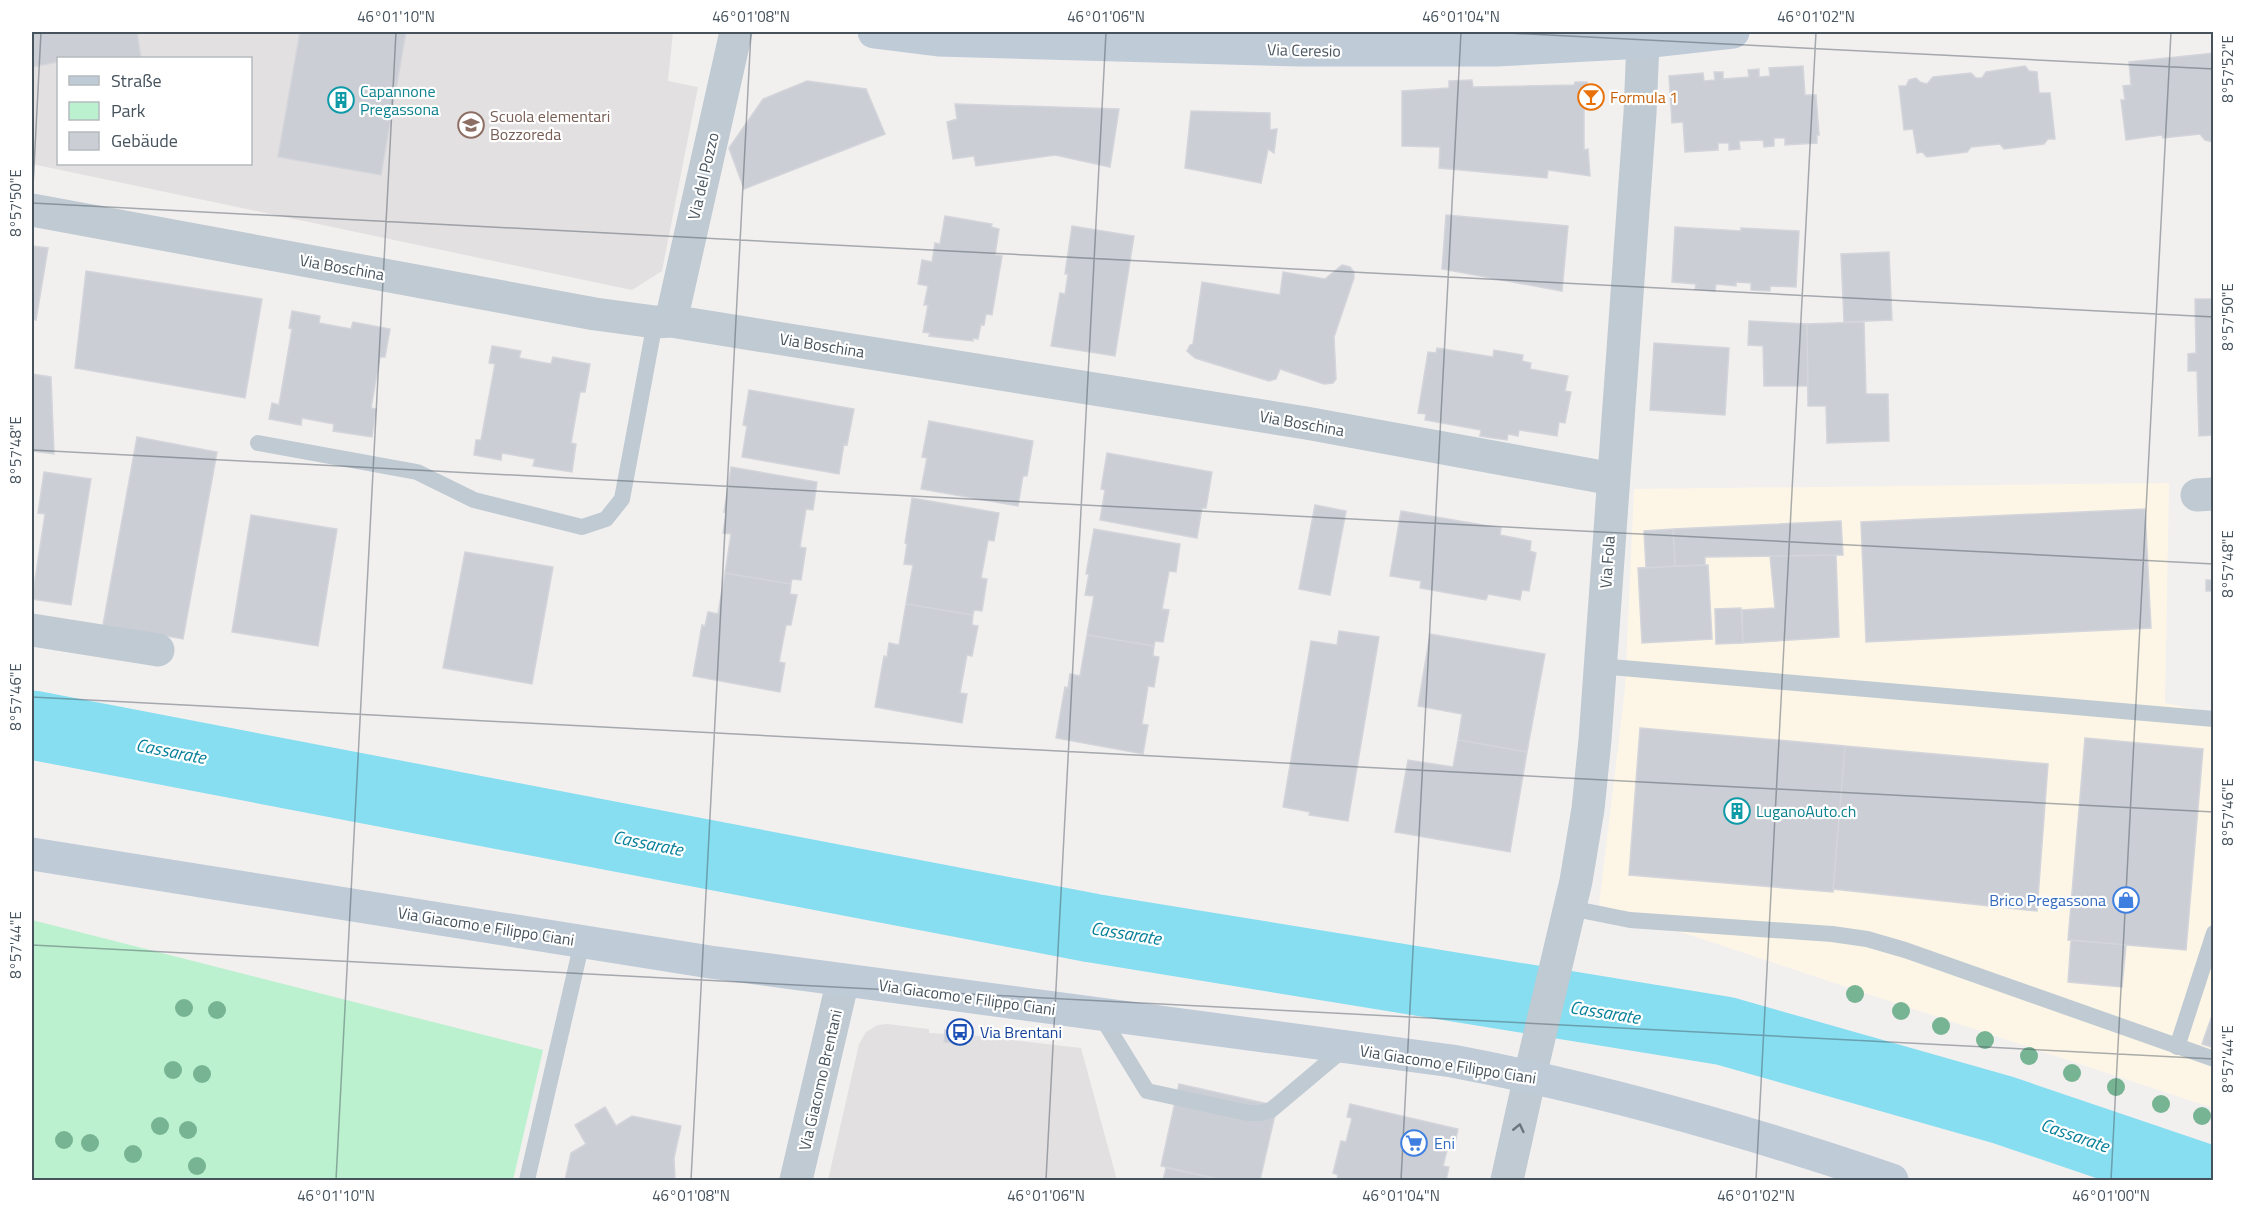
<svg xmlns="http://www.w3.org/2000/svg" width="2245" height="1212" font-family="'Titillium Web',sans-serif">
<rect width="100%" height="100%" fill="#f2efef"/>
<!-- commercial -->
<path fill="#fdf6e7" d="M2169 483 2165 703 2213 713V1108L1599 905 1625 689 1634 489Z"/>
<!-- education -->
<path fill="#e3e0e1" fill-rule="evenodd" d="M32 32H673L668 81 698 87 662 271 632 290 32 164ZM58 58H250V164H58Z
M887 1024 929 1029V1033L944 1034 943 1042 968 1045 970 1035 1081 1048 1117 1180H828L859 1044 866 1032 878 1025Z"/>
<!-- green -->
<path fill="#bbf1ce" d="M32 920 543 1050 513 1180H32Z"/>
<g fill="none" stroke-linecap="round" stroke-linejoin="round">
<!-- river -->
<path stroke="#86def0" stroke-width="69" d="M32 725 1092 928 1725 1031 2003 1110 2209 1180"/>
</g>
<!-- building -->
<path fill="#cbced4" stroke="#d3d5db" stroke-width="1.5" d="M32 32H137L141 58H58V62L32 67Z
M300 32H406L381 175 278 157Z
M2214 53V142L2205 140 2200 134 2163 138 2162 135 2126 140 2121 100H2125L2123 86 2131 85 2129 62Z
M1803 66 1805 95H1816L1819 135H1817V143L1785 145V138H1774V146L1764 147 1763 140 1739 141 1740 149 1729 150V143H1718V150L1685 152 1683 122 1672 123 1669 76 1703 73 1704 81 1715 80 1714 72H1723V79L1749 77 1748 70 1759 69V77L1770 76 1769 68Z
M2025 66 2029 71 2037 72 2039 93H2050L2055 139H2048L2044 144 2004 149 2000 144 1971 147 1967 152 1927 157 1922 152 1917 153 1913 129 1904 130 1899 86H1906L1909 80 1916 78 1920 82 1927 84 1933 77 1971 73 1976 78H1982L1986 72Z
M1472 80 1473 87 1574 85 1575 82H1587L1590 104 1584 103V150L1588 149 1590 176 1548 170 1547 178 1439 168 1440 147 1402 146V91L1449 88V81Z
M807 81 866 89 885 134 744 189 729 148 763 99Z
M955 104 1119 109 1110 167 1055 155 976 166 974 156 953 159 947 122 957 119Z
M1191 111 1270 113V130L1277 129 1274 153 1268 149 1261 183 1185 168Z
M1446 215 1568 226 1562 291 1442 269Z
M945 216 992 224 991 227 999 229 995 255 1002 256 992 315 986 314 984 325 981 324 978 339 973 338V341L929 336 930 333 923 332 928 305H924L928 286 918 284 922 260 932 262 935 243 940 244Z
M1072 226 1134 236 1115 356 1051 346 1060 293 1065 294 1068 274H1065Z
M1675 227 1741 231V228L1799 231 1796 287 1770 286V291L1751 290V283L1736 282V286L1716 284 1715 291 1695 289 1696 284 1672 282Z
M32 246 48 248 36 320 32 319Z
M1889 252 1892 320 1844 322 1841 254Z
M1342 265 1350 267 1354 272V278L1334 337 1336 379 1333 383 1324 384 1280 369 1276 379 1269 381 1195 358 1187 351 1190 345 1193 344 1202 282 1280 295 1283 272 1325 279Z
M86 271 262 299 245 398 75 368Z
M2195 299H2214V435L2199 436 2197 371H2188V354L2196 353Z
M292 311 320 316 319 323 351 329 353 322 390 329 385 357H380L371 408 376 409 372 437 333 431 334 424 302 418 301 425 269 419 272 403 279 405 292 329 289 328Z
M1749 321 1807 324 1808 386H1764L1763 346 1748 345Z
M1864 322 1866 394H1888L1889 441 1827 443 1826 406H1808L1807 324Z
M1654 343 1729 348 1725 415 1650 410Z
M492 346 521 351 519 358 551 364 553 357 590 364 585 392H580L571 443 576 444 572 472 533 466 535 459 502 453 501 460 474 455 476 440H481L495 364 489 363Z
M1437 348 1493 357 1494 350 1523 355 1522 361 1531 363 1530 369 1568 376 1565 391 1571 392 1565 423 1559 422 1557 436 1519 430 1518 436 1508 434 1507 440 1480 436 1481 430 1425 420 1426 414 1418 413 1428 352 1436 353Z
M32 374 51 377 54 454 32 451Z
M749 390 854 409 847 445 844 444 839 474 742 457 747 426 743 425Z
M929 421 1033 441 1027 476H1023L1018 506 921 489 927 458 922 457Z
M137 437 217 452 183 639 103 625Z
M1107 453 1212 472 1206 508H1202L1197 538 1100 520 1105 490 1101 489Z
M731 467 817 482 813 510 806 509 800 547 806 548 801 580 792 579 791 584 725 573 731 534 723 533 726 513 724 512Z
M44 472 91 479 71 605 32 599 45 514 38 513Z
M912 498 999 513 994 541 988 540 981 578 987 579 982 611 974 610 973 615 906 604 913 565 904 564 907 544 905 543Z
M1315 505 1346 511 1330 595 1299 589Z
M2145 509 2151 628 1866 642 1861 522Z
M1401 511 1501 528 1500 535 1531 541 1530 551 1536 553 1529 591 1522 590 1520 600 1488 594 1486 600 1420 588 1421 581 1390 576Z
M251 515 337 529 318 646 232 632Z
M1841 521 1843 555 1705 557V565L1675 566 1673 529Z
M1094 529 1180 544 1176 572 1169 571 1162 609 1169 610 1163 642 1155 641 1154 646 1087 635 1094 596 1085 595 1089 574H1086Z
M1673 529 1675 566 1646 568 1644 531Z
M465 552 553 567 532 684 443 668Z
M1836 555 1839 637 1743 643 1742 610 1775 608 1770 556Z
M1708 565 1712 639 1642 643 1638 568Z
M725 573 791 584 790 594 797 595 791 625H786L779 662 785 663 780 692 693 676 702 625 705 626 708 612 718 614Z
M2206 580H2214V591H2206Z
M906 604 973 615 972 625 978 626 972 656 967 655 960 693 967 694 962 723 875 707 884 656 887 657 889 643 899 645Z
M1741 608 1743 643 1716 644 1715 609Z
M1339 631 1379 637 1348 821 1309 815 1310 812 1283 807 1311 641 1337 645Z
M1430 634 1545 654 1527 752 1458 740 1462 714 1418 706Z
M1087 635 1154 646 1153 656 1159 657 1154 687 1148 686 1142 724 1148 725 1143 754 1056 738 1065 687 1068 688 1070 674 1080 676Z
M1640 728 1845 746 1833 892 1629 875Z
M2085 738 2203 749 2186 950 2068 940Z
M1458 740 1527 752 1510 852 1395 832 1408 760 1453 767Z
M1845 746 2048 764 2037 911 1833 889Z
M2071 940 2126 945 2122 987 2068 982Z
M2214 1010V1048L2202 1044Z
M945 1030 967 1032 966 1044 944 1042Z
M1179 1084 1277 1106 1260 1180H1223L1161 1166Z
M1350 1104 1458 1129 1455 1143 1449 1142 1443 1166 1449 1167 1446 1180H1337L1338 1175 1333 1173 1341 1141 1346 1142 1352 1118 1347 1117Z
M605 1107 616 1126 632 1116 681 1126 674 1158 675 1180H565L571 1153 586 1144 575 1125Z
M1166 1168 1223 1180H1163Z"/>
<g fill="none" stroke-linecap="round" stroke-linejoin="round">
<!-- service -->
<path stroke="#bfcad2" stroke-width="16" d="M258 443 417 472 474 500 582 527 606 519 622 499 655 322
M1599 666 2214 719
M1570 908 1630 920 1832 934 1867 939 1905 950 2214 1059
M1101 1016 1147 1091 1248 1113H1260L1271 1110 1346 1047
M2177 1047 2214 933
M527 1180 582 942"/>
<!-- minor -->
<path stroke="#bfcad2" stroke-width="33" d="M32 210 595 314 655 322 671 321 1306 423 1613 479
M671 321 736 32
M2197 495 2214 494
M32 630 158 650
M796 1180 843 980
M1507 1180 1530 1076"/>
<!-- tertiary -->
<path stroke="#bfcad2" stroke-width="33" d="M1530 1076 1576 881 1588 809 1595 740 1640 113 1643 42"/>
<!-- secondary -->
<path stroke="#bfcbd7" stroke-width="33" d="M874 32 938 40 1301 50H1496L1643 42 1733 32
M32 854 710 962 1452 1061C1602 1089 1748 1131 1892 1180"/>
</g>
<!-- trees -->
<g fill="#77b493">
<circle cx="1855" cy="994" r="9"/>
<circle cx="184" cy="1008" r="9"/>
<circle cx="217" cy="1010" r="9"/>
<circle cx="1901" cy="1011" r="9"/>
<circle cx="1941" cy="1026" r="9"/>
<circle cx="1985" cy="1040" r="9"/>
<circle cx="2029" cy="1056" r="9"/>
<circle cx="173" cy="1070" r="9"/>
<circle cx="2072" cy="1073" r="9"/>
<circle cx="202" cy="1074" r="9"/>
<circle cx="2116" cy="1087" r="9"/>
<circle cx="2161" cy="1104" r="9"/>
<circle cx="2202" cy="1116" r="9"/>
<circle cx="160" cy="1126" r="9"/>
<circle cx="188" cy="1130" r="9"/>
<circle cx="64" cy="1140" r="9"/>
<circle cx="90" cy="1143" r="9"/>
<circle cx="133" cy="1154" r="9"/>
<circle cx="197" cy="1166" r="9"/>
</g>
<!-- one-way arrows -->
<defs><path id="oneway-chevron" d="M-2-3.5L2.5 0L-2 3.5" fill="none" stroke-width="1.6" stroke-linecap="round" stroke-linejoin="round" transform="scale(1.5)"/></defs>
<use stroke="#6a7780" href="#oneway-chevron" transform="translate(1519 1128) rotate(-77)"/>
<!-- ticks -->
<path fill="none" stroke="#46535d" stroke-width="1.5" stroke-opacity="0.45" d="M1489 32 2214 69M32 203 2214 317M32 206 41 32M32 450 2214 564M32 697 2214 812M32 945 2214 1059M336 1180 396 32M691 1180 751 32M1046 1180 1106 32M1401 1180 1461 32M1756 1180 1816 32M2111 1180 2171 32"/>
<!-- icons -->
<defs>
<g id="bar-ring" transform="scale(1.35)"><circle r="9.5" fill="#fff" stroke="#e8710a" stroke-width="1.5"/><path d="M-6-5H6L.8 .8V4.5H3.5V6h-7V4.5H-.8V.8Z" fill="#e8710a"/></g>
<g id="building-ring" transform="scale(1.35)"><circle r="9.5" fill="#fff" stroke="#0f9aa8" stroke-width="1.5"/><path d="M-4-6H4V6H1V3H-1V6H-4ZM-2.5-4.3h1.7v1.8h-1.7ZM.8-4.3h1.7v1.8H.8ZM-2.5-1h1.7V.8h-1.7ZM.8-1h1.7V.8H.8Z" fill="#0f9aa8"/></g>
<g id="school-ring" transform="scale(1.35)"><circle r="9.5" fill="#fff" stroke="#8d6e63" stroke-width="1.5"/><path d="M0-5L7-2L0 1L-7-2ZM-4 1L0 2.5L4 1V4Q0 6-4 4Z" fill="#8d6e63"/></g>
<g id="shop-ring" transform="scale(1.35)"><circle r="9.5" fill="#fff" stroke="#3f7fe0" stroke-width="1.5"/><path d="M-5-2.5h2.3a2.7 3.5 0 0 1 5.4 0H5L5.5 6h-11ZM-1.5-2.5h3a1.5 2.3 0 0 0-3 0Z" fill="#3f7fe0"/></g>
<g id="bus-ring" transform="scale(1.35)"><circle r="9.5" fill="#fff" stroke="#1a4fb4" stroke-width="1.5"/><path d="M-5-6H5V4H4V6H2V4H-2V6H-4V4H-5ZM-3.5-4V0h7V-4ZM-3.5 1.2v1.5H-2V1.2ZM2 1.2v1.5H3.5V1.2Z" fill="#1a4fb4"/></g>
<g id="supermarket-ring" transform="scale(1.35)"><circle r="9.5" fill="#fff" stroke="#3f7fe0" stroke-width="1.5"/><path d="M-6-5.5h2.5l.6 2H6L4.5 2H-2.5L-4.4-4H-6ZM-1.5 3.2a1.3 1.3 0 1 0 .1 0ZM3 3.2a1.3 1.3 0 1 0 .1 0Z" fill="#3f7fe0"/></g>
</defs>
<g fill-rule="evenodd">
<use href="#bar-ring" x="1591" y="97"/>
<use href="#building-ring" x="341" y="100"/>
<use href="#school-ring" x="471" y="125"/>
<use href="#building-ring" x="1737" y="811"/>
<use href="#shop-ring" x="2126" y="900"/>
<use href="#bus-ring" x="960" y="1032"/>
<use href="#supermarket-ring" x="1414" y="1143"/>
</g>
<g text-anchor="middle" dominant-baseline="central" stroke-width="4.5" stroke-linejoin="round" paint-order="stroke">
<!-- street labels -->
<g font-size="16" fill="#46535d" stroke="#fff">
<text transform="translate(1304 50) rotate(1)">Via Ceresio</text>
<text transform="translate(703 176) rotate(-77)">Via del Pozzo</text>
<text transform="translate(342 267) rotate(10)">Via Boschina</text>
<text transform="translate(822 345) rotate(9)">Via Boschina</text>
<text transform="translate(1302 423) rotate(10)">Via Boschina</text>
<text transform="translate(1607 562) rotate(-86)">Via Fola</text>
<text transform="translate(486 926) rotate(9)">Via Giacomo e Filippo Ciani</text>
<text transform="translate(967 997) rotate(8)">Via Giacomo e Filippo Ciani</text>
<text transform="translate(1448 1064) rotate(9)">Via Giacomo e Filippo Ciani</text>
<text transform="translate(820 1080) rotate(-77)">Via Giacomo Brentani</text>
</g>
<!-- culture labels -->
<g font-size="16" fill="#0d838f" stroke="#fff" text-anchor="start">
<text x="360" y="91">Capannone<tspan x="360" dy="18">Pregassona</tspan></text>
<text x="1756" y="811">LuganoAuto.ch</text>
</g>
<!-- food labels -->
<g font-size="16" fill="#c56008" stroke="#fff" text-anchor="start">
<text x="1610" y="97">Formula 1</text>
</g>
<!-- education labels -->
<g font-size="16" fill="#785e54" stroke="#fff" text-anchor="start">
<text x="490" y="116">Scuola elementari<tspan x="490" dy="18">Bozzoreda</tspan></text>
</g>
<!-- shop labels -->
<g font-size="16" fill="#366cbe" stroke="#fff" text-anchor="end">
<text x="2106" y="900">Brico Pregassona</text>
<text x="1434" y="1143" text-anchor="start">Eni</text>
</g>
<!-- transit labels -->
<g font-size="16" fill="#164399" stroke="#fff" text-anchor="start">
<text x="980" y="1032">Via Brentani</text>
</g>
<!-- water labels -->
<g font-size="18" font-style="italic" fill="#078099" stroke="#fff">
<text transform="translate(171 751) rotate(11)">Cassarate</text>
<text transform="translate(648 843) rotate(11)">Cassarate</text>
<text transform="translate(1126 933) rotate(9)">Cassarate</text>
<text transform="translate(1605 1012) rotate(9)">Cassarate</text>
<text transform="translate(2075 1135) rotate(19)">Cassarate</text>
</g>
</g>
<!-- border -->
<rect width="2245" height="1212" fill="none" stroke="#ffffff" stroke-width="66"/>
<!-- legend -->
<rect x="57" y="57" width="195" height="108" fill="#ffffff" stroke="#b5babe" stroke-width="1.5"/>
<rect x="69" y="76" width="30" height="9" fill="#bfcbd7" stroke="#b5babe" stroke-width="1.5"/>
<text x="111" y="87" font-size="18" fill="#46535d">Straße</text>
<rect x="69" y="102" width="30" height="18" fill="#bbf1ce" stroke="#b5babe" stroke-width="1.5"/>
<text x="111" y="117" font-size="18" fill="#46535d">Park</text>
<rect x="69" y="132" width="30" height="18" fill="#cbced4" stroke="#b5babe" stroke-width="1.5"/>
<text x="111" y="147" font-size="18" fill="#46535d">Gebäude</text>
<rect x="33" y="33" width="2179" height="1146" fill="none" stroke="#46535d" stroke-width="2"/>
<g font-size="15" text-anchor="middle" fill="#46535d">
<text x="396" y="22">46°01'10"N</text>
<text x="751" y="22">46°01'08"N</text>
<text x="1106" y="22">46°01'06"N</text>
<text x="1461" y="22">46°01'04"N</text>
<text x="1816" y="22">46°01'02"N</text>
<text transform="translate(2228 69) rotate(-90)" y="5">8°57'52"E</text>
<text transform="translate(16 203) rotate(-90)" y="5">8°57'50"E</text>
<text transform="translate(2228 317) rotate(-90)" y="5">8°57'50"E</text>
<text transform="translate(16 450) rotate(-90)" y="5">8°57'48"E</text>
<text transform="translate(2228 564) rotate(-90)" y="5">8°57'48"E</text>
<text transform="translate(16 697) rotate(-90)" y="5">8°57'46"E</text>
<text transform="translate(2228 812) rotate(-90)" y="5">8°57'46"E</text>
<text transform="translate(16 945) rotate(-90)" y="5">8°57'44"E</text>
<text transform="translate(2228 1059) rotate(-90)" y="5">8°57'44"E</text>
<text x="336" y="1201">46°01'10"N</text>
<text x="691" y="1201">46°01'08"N</text>
<text x="1046" y="1201">46°01'06"N</text>
<text x="1401" y="1201">46°01'04"N</text>
<text x="1756" y="1201">46°01'02"N</text>
<text x="2111" y="1201">46°01'00"N</text>
</g>
</svg>
